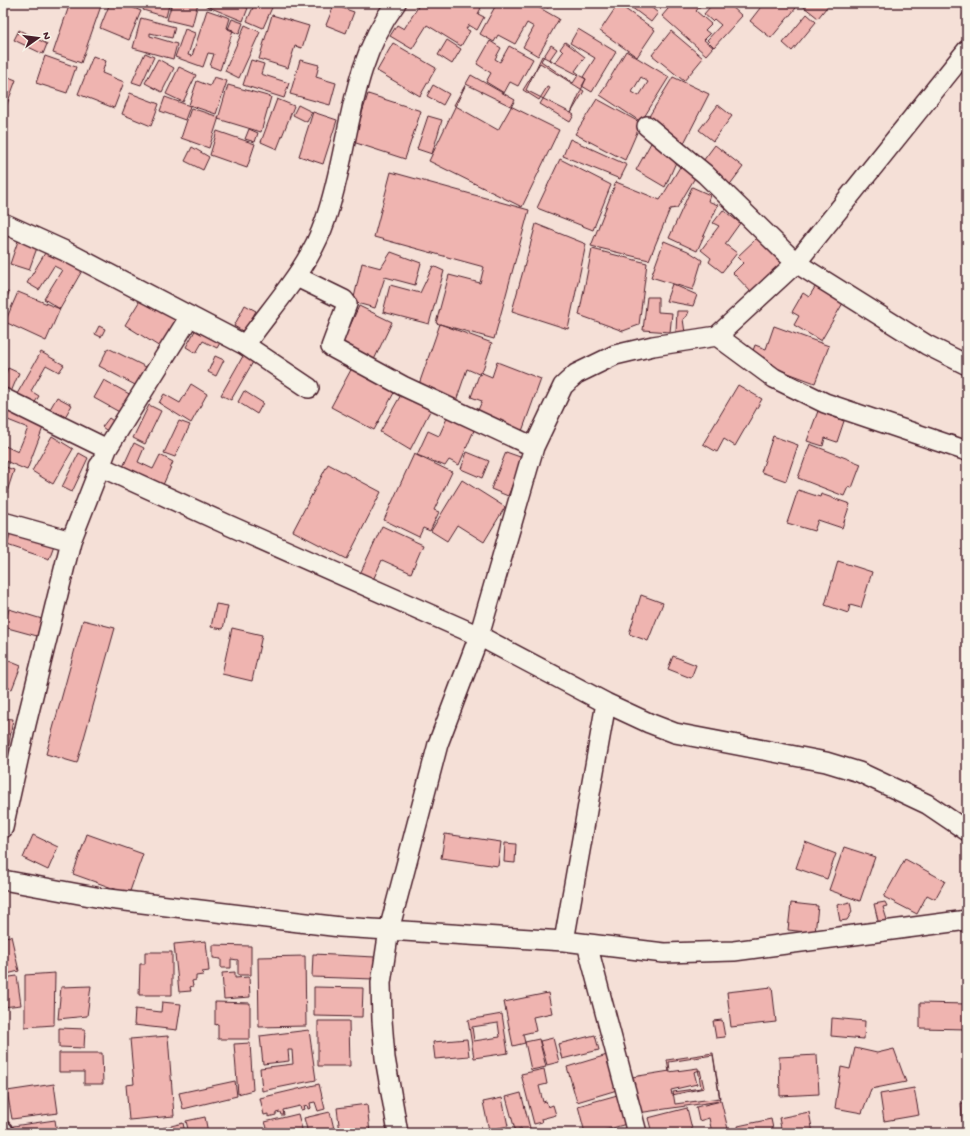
<svg xmlns="http://www.w3.org/2000/svg" width="970" height="1136" font-family="'Gochi Hand',sans-serif">
<rect width="100%" height="100%" fill="#f5e0d7"/>
<filter id="ink" filterUnits="userSpaceOnUse"><feTurbulence type="fractalNoise" baseFrequency=".025" numOctaves="2"/><feDisplacementMap in="SourceGraphic" scale="8" xChannelSelector="R" yChannelSelector="G"/><feConvolveMatrix kernelMatrix="1 2 1 2 8 2 1 2 1" color-interpolation-filters="sRGB"/></filter>
<g filter="url(#ink)">
<!-- building -->
<path fill="#efb4b0" stroke="#4a1f2b" fill-rule="evenodd" d="M70 3H102L81 63 53 53Z
M110 3H122L141 11 129 40 100 28Z
M145 3H162L169 5 166 17 143 10Z
M172 3H198L192 26 167 20Z
M199 3H235L248 8 243 21Z
M255 3H274L263 28 247 21Z
M411 3H474L481 8 478 14 484 17 477 30 469 25 466 29 470 31 461 46 427 25 412 49 390 36 397 25 404 29 418 7Z
M478 3H488L485 7Z
M497 3H531L559 19 538 56 523 47 534 27 527 23 515 44 498 35 494 42 480 34Z
M540 3H552L548 8Z
M634 3H646L658 13 651 22 631 7Z
M673 3 702 4 696 11 711 24 705 30 710 34 704 40 713 47 706 55 662 16Z
M706 3H728L742 16 714 47 707 40 721 25 714 19 712 21 704 14 710 7Z
M764 3H790L796 8 771 38 750 21Z
M799 3H830L818 18Z
M618 4 655 30 637 57 600 31Z
M334 5 354 12 346 33 326 25Z
M207 10 230 18 227 28 233 30 220 70 210 66 214 54 208 53 203 67 175 57 185 29 195 33 188 55 192 56Z
M807 14 816 22 792 51 783 43Z
M272 15 309 26 302 48 295 46 288 68 259 59Z
M141 18 175 27 172 38 150 33V36L177 44 173 59 133 48Z
M232 19 243 23 239 34 228 29Z
M245 25 260 32 239 78 225 71Z
M578 29 616 52 592 92 582 86 586 79 583 77 595 58 570 43Z
M19 30 47 44 43 54 14 40Z
M671 31 703 58 684 81 652 55Z
M447 40 461 49 452 64 438 55Z
M490 41 501 48 495 59 500 62 509 46 533 59 518 86 510 82 504 93 486 82 491 73 477 64Z
M565 42 585 57 575 71 579 74 573 83 541 61 551 45 557 49 550 59 555 63 563 52 560 49Z
M393 43 436 68 420 96 377 71Z
M626 51 669 77 641 122 600 95ZM641 77 648 82 639 96 632 92Z
M145 53 154 57 141 85 132 82Z
M45 56 76 67 67 93 36 83Z
M93 56 106 61 102 73 124 82 114 108 78 94Z
M542 56 586 79 571 113 526 90Z
M158 59 174 68 162 92 145 83Z
M251 60 264 64 261 74 289 83 284 98 243 85Z
M300 60 319 65 316 77 336 83 330 105 290 94Z
M540 63 584 91 571 113 574 115 570 122 540 104 550 88 547 87 539 100 523 90Z
M179 67 196 75 183 102 166 94Z
M3 75 16 80 3 115Z
M471 75 515 100 498 130 454 105Z
M214 77 227 81 216 114 189 105 197 81 210 86Z
M673 77 709 94 684 143 648 118Z
M466 84 559 130 522 207 429 161Z
M228 85 271 97 261 132 218 119Z
M433 85 449 94 443 105 427 96Z
M130 93 159 104 151 126 122 114Z
M368 94 421 111 405 159 353 142Z
M165 97 190 106 185 120 160 111Z
M277 99 294 106 277 149 261 142Z
M597 99 641 123 625 160 575 134Z
M298 105 312 112 307 122 293 115Z
M718 105 732 116 713 141 699 130Z
M191 108 219 117 209 148 181 138Z
M313 112 337 120 323 164 299 156Z
M428 116 442 120 432 154 417 149Z
M249 129 258 133 255 142 245 139Z
M217 131 255 144 247 168 210 155Z
M570 139 627 165 620 179 563 156Z
M652 141 677 160 665 187 636 170Z
M715 145 743 167 728 187 700 165Z
M192 147 209 157 203 170 185 161Z
M560 159 611 185 593 230 537 208Z
M683 162 696 176 677 208 670 209 649 260 591 246 616 182 660 200Z
M391 172 529 210 494 339 436 323 449 275 480 283 484 267 374 237Z
M692 187 710 195 708 201 718 205 697 251 669 238Z
M723 210 740 223 725 244 737 253 722 272 709 262 711 258 701 250 719 226 713 223Z
M536 224 586 244 568 329 512 311Z
M19 238 38 245 29 270 10 264Z
M757 238 783 265 753 294 733 273 743 263 737 257Z
M664 241 688 251 702 260 693 290 651 277Z
M48 248 83 269 60 309 44 299 62 270 54 266 39 290 27 283Z
M3 249 8 251 3 262Z
M592 249 647 263 639 325 623 331 579 315Z
M391 252 421 263 415 285 385 277 375 308 353 302 362 263 381 268Z
M433 266 444 271 429 324 383 312 390 285 420 293Z
M672 284 697 295 693 306 666 301Z
M815 287 843 303 821 341 794 325 799 316 792 312 803 293 809 297Z
M3 289 9 293 3 305Z
M18 292 60 309 46 341 5 322Z
M142 297 177 320 160 347 125 325Z
M647 297H658V312L672 313 670 332 643 330Z
M245 305 256 311 244 332 234 326Z
M359 306 392 322 372 364 340 348Z
M677 311H689L687 316 683 319 685 333 676 332Z
M440 324 492 343 481 375 467 369 455 404 417 390Z
M99 326 105 329 101 337 95 334Z
M774 326 829 346 815 383 750 359 755 345 766 349Z
M197 327 221 341 217 348 203 341 196 353 186 347Z
M108 348 148 368 139 387 99 366Z
M41 352 64 365 59 372 46 365 31 391 39 396 34 404 17 394Z
M215 356 224 360 216 376 208 372Z
M243 356 253 362 231 400 221 395Z
M497 362 541 379 521 434 475 417 482 401 471 397 480 372 492 377Z
M353 366 396 389 374 430 331 407Z
M8 368 19 373 11 392 3 389V375L5 376Z
M104 380 133 396 123 414 94 398Z
M191 384 207 394 191 423 159 403 164 394 180 403Z
M738 385 762 399 735 446 724 439 717 452 703 444Z
M244 391 263 403 257 414 238 402Z
M402 393 432 407 410 450 380 432Z
M57 397 72 405 65 417 50 409Z
M149 405 161 411 145 444 133 438Z
M3 408 44 425 27 470 3 460V445L18 452 28 428 3 418Z
M818 411 844 421 837 442 825 438 823 446 807 441Z
M448 416 475 428 459 465 449 460 445 466 417 455 428 431 439 436Z
M109 418 116 423 110 433 102 427Z
M179 421 190 425 175 457 164 453Z
M52 436 73 449 53 484 32 471Z
M773 436 798 445 786 481 761 472Z
M134 443 144 448 138 462 153 469 160 455 173 462 163 485 123 467Z
M810 444 861 464 852 488 848 487 844 496 798 478Z
M467 452 489 461 482 478 461 469Z
M506 452 523 458 508 496 491 489Z
M79 453 88 458 72 492 62 487Z
M414 454 452 472 434 510 439 512 430 531 423 528 419 537 384 520Z
M328 464 381 492 347 559 293 531Z
M3 466 14 470 3 504Z
M462 480 505 507 484 542 457 525 447 541 431 531Z
M798 490 820 497 821 494 850 504 842 528 818 520 814 531 787 523Z
M382 526 423 545 411 573 382 560 373 580 360 574Z
M11 531 54 545 49 559 7 545Z
M838 561 872 572 861 608 850 605 848 613 825 605Z
M641 595 663 603 648 641 629 634Z
M216 604 228 606 223 629 211 627Z
M9 609 42 619 37 636 4 627Z
M83 620 115 628 77 763 46 754Z
M232 628 262 635 252 681 222 674Z
M673 656 696 665 691 678 668 669Z
M4 659 21 666 12 689 3 686Z
M3 718 13 719 3 781Z
M87 834 143 854 129 894 73 874Z
M445 834 501 842 498 866 441 858Z
M33 835 58 847 48 870 23 858Z
M805 842 836 854 827 879 796 868Z
M505 843 516 844 515 863 504 862Z
M844 847 875 857 860 901 829 890Z
M905 859 945 881 935 899 927 895 917 914 884 897Z
M850 902 852 912 847 920 840 921 837 905Z
M885 902 887 906 883 907 888 923 879 925 874 904Z
M791 903 818 906 815 933 788 930Z
M11 936 19 971 3 975V937Z
M206 941 209 971 202 972 203 975 196 976V980L192 981 193 986 190 987 191 991 179 992 174 944Z
M213 945 251 946V975H238V960L231 959V968H221V959L213 958Z
M145 952H172V995H139L140 964H145Z
M313 954 375 957 374 979 312 977Z
M305 956 306 1026 259 1027 258 957Z
M235 972V978L249 977 250 997 224 999 222 973Z
M55 973 54 1025 25 1027V975Z
M17 976 21 1005 3 1007V978Z
M91 986 87 1016 58 1019 61 987Z
M314 987 363 988 362 1017 314 1016Z
M772 987 776 1022 731 1027 727 992Z
M548 993 552 1013 533 1017 536 1031 523 1034 525 1043 513 1046 504 1002Z
M162 1002 181 1004 177 1030 134 1025 135 1009 161 1012Z
M215 1002 250 1003V1039H218V1024L215 1025Z
M920 1003 967 1004 966 1029 920 1028Z
M502 1014 508 1053 474 1058 468 1020ZM498 1023 500 1037 474 1041 472 1027Z
M832 1018 865 1021 864 1039 831 1036Z
M722 1020 725 1037 716 1038 713 1021Z
M318 1021H349L350 1066H318Z
M59 1028 85 1029 84 1048 59 1047Z
M309 1030 316 1080 262 1091 260 1068 293 1064 292 1050H288L289 1061 263 1064 260 1036Z
M595 1035 599 1050 562 1059 558 1044Z
M168 1036 174 1116 129 1120 126 1085 134 1084 130 1039Z
M553 1038 559 1062 547 1065 540 1041Z
M467 1039 469 1056 435 1059 433 1042Z
M539 1039 546 1067 531 1070 525 1042Z
M250 1043 253 1090 238 1094 234 1044Z
M855 1048 877 1053 894 1049 906 1082 871 1089 862 1113 835 1108 841 1067 850 1069Z
M59 1053H102L103 1084H84V1072H59Z
M713 1053 720 1098 675 1104 673 1092 701 1088 698 1068 669 1072 667 1060Z
M607 1055 617 1090 577 1102 567 1067Z
M713 1055 720 1101 638 1113 632 1077 670 1071 669 1062ZM700 1070 704 1088 672 1095 671 1090 697 1084 694 1072Z
M817 1055 819 1094 780 1096 779 1057Z
M544 1069 547 1084 539 1086 543 1102 546 1101 548 1107 553 1105 556 1115 541 1119 542 1122 534 1124 521 1074Z
M235 1081 237 1096 183 1109 179 1093Z
M54 1084 58 1113 12 1119 7 1091Z
M319 1084 325 1109 318 1111 315 1102 310 1103 311 1108 308 1109 307 1105 304 1106 305 1109 301 1110 300 1106 283 1110 284 1115H281L280 1112 276 1113V1115L268 1117V1114L264 1115 260 1098Z
M914 1088 919 1115 884 1121 880 1094Z
M521 1093 531 1132 527 1133H523L521 1128 515 1130 506 1097Z
M621 1094 630 1123 595 1133H585L578 1106Z
M502 1098 508 1126 489 1130 483 1102Z
M721 1101 729 1133H712L709 1118 699 1121 696 1107Z
M961 1103H967V1133H963Z
M367 1104 370 1133H340L337 1108Z
M687 1108 693 1133H652L648 1118Z
M330 1112 335 1133H308L304 1118Z
M809 1112 813 1133H782L779 1118Z
M298 1114 303 1133H269L265 1122Z
M205 1117 208 1133H189L186 1121Z
M771 1119 774 1133H739L738 1126Z
M55 1120 57 1133H14L13 1126Z
M183 1123 185 1133H165L163 1128Z
M626 1130 627 1133H618V1132Z"/>
<g fill="none" stroke-linecap="round" stroke-linejoin="round">
<!-- street casing -->
<g stroke="#4a1f2b" stroke-width="22">
<path id="street" d="M647 126 705 174 796 263 927 345 967 365
M3 223 65 251 245 345 309 388
M297 277 344 300 347 304 331 347 403 386 534 447
M717 336 774 378 825 403 967 451
M245 345C274 304 309 268 325 221 351 147 347 69 396 3
M3 398 107 449
M99 466 226 524 479 636 606 703 649 723 675 733 826 762 859 772 927 804 967 831
M3 522 71 541
M3 828 26 724 71 541 107 449 190 316
M3 880 101 898 340 927 564 941 664 953 734 951 967 920
M564 941 606 703
M587 944 637 1133
M3 1131V1133
M398 1133 385 1058 382 1020 381 983 389 930 438 744 479 636 534 447 563 386 576 374 615 355 653 346 717 336 796 263 967 50"/>
</g>
<!-- street -->
<use href="#street" stroke="#f7f3e8" stroke-width="19"/>
</g>
</g>
<!-- margin -->
<rect width="970" height="1136" fill="none" stroke="#f7f3e8" stroke-width="16"/>
<rect x="8" y="8" width="954" height="1120" fill="none" stroke="#4a1f2b" stroke-width="1.5" filter="url(#ink)"/>
<!-- north arrow -->
<g transform="translate(38 38) rotate(76)" stroke="#f7f3e8" stroke-width="3" paint-order="stroke">
<path d="M0-3L7 15L0 10L-7 15Z" fill="#4a1f2b"/>
<text y="-6" font-size="11" font-weight="bold" text-anchor="middle" fill="#4a1f2b">N</text>
</g>
</svg>
